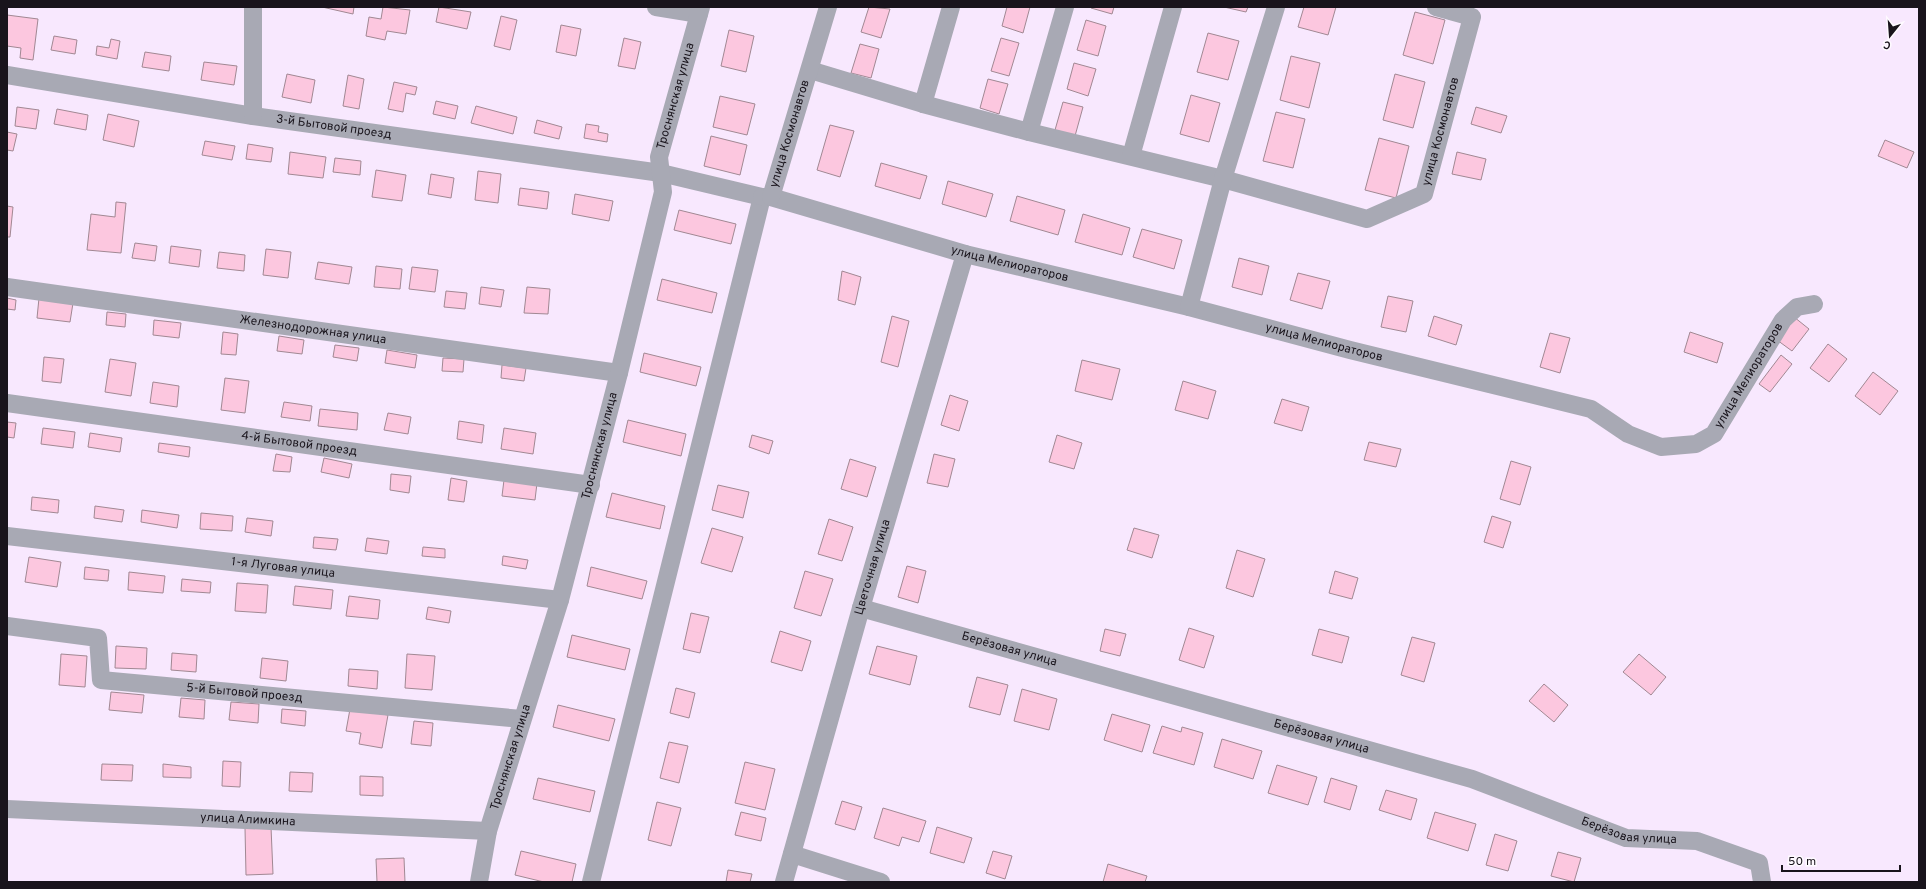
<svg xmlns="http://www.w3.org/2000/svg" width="1926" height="889" font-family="Overpass,sans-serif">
<rect width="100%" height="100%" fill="#f8e8fe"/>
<!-- building -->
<path fill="#fcc7df" stroke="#a18893" d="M322 7H354L353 14Z
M383 7 410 10 406 34 387 31 385 40 366 36 369 17 381 19Z
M439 7 471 12 467 29 436 22Z
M869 7 890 9 881 38 861 32Z
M1007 7H1030L1023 33 1002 26Z
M1091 7H1114L1112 14 1091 8Z
M1224 7H1248L1246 12Z
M1304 7H1336L1328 35 1298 27Z
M1415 12 1445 20 1433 64 1403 55Z
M7 15 38 19 33 60 20 58 21 48 7 46Z
M501 16 517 20 510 50 494 46Z
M1086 20 1106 26 1098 56 1077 50Z
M561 25 581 29 576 56 556 52Z
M729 30 754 36 746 72 721 66Z
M1208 33 1239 41 1228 80 1197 72Z
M54 36 77 40 75 54 51 50Z
M624 38 641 42 635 69 618 66Z
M1001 38 1019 43 1009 76 991 71Z
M111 39 120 41 117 59 96 55 97 46 109 48Z
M860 44 879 49 871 78 851 73Z
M145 52 171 56 169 71 142 67Z
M1291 56 1320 63 1309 108 1280 100Z
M204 62 237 66 234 85 201 80Z
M1074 63 1096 69 1088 96 1067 89Z
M287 74 315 80 311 103 282 97Z
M1395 74 1425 82 1413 128 1383 120Z
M348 75 364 79 359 109 343 106Z
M988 79 1008 84 999 114 980 108Z
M394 82 417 87 415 95 406 93 403 112 388 109Z
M1191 95 1220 103 1209 142 1180 134Z
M720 96 755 104 747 135 713 127Z
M436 101 458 106 455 119 433 114Z
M1063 102 1083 107 1075 136 1055 130Z
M476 106 517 117 513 134 471 123Z
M17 107 39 110 36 129 15 126Z
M1476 107 1507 116 1501 133 1471 124Z
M57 109 88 115 86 130 54 124Z
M1276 112 1305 119 1293 168 1263 161Z
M108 114 139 121 134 147 103 140Z
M537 120 562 127 559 139 534 133Z
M586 124 599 126 598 132 608 134 607 142 584 138Z
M830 125 854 131 840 177 817 170Z
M7 132 17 134 13 151 7 150Z
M711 136 747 145 740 175 704 166Z
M1379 138 1409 146 1396 198 1365 190Z
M1885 140 1914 152 1907 168 1878 156Z
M205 141 235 146 232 160 202 155Z
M248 144 273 148 271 162 246 159Z
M290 152 326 157 323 178 288 174Z
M1457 152 1486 159 1481 180 1452 174Z
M335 158 361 161 360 175 333 172Z
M881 163 927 176 920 199 875 186Z
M376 170 406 175 402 201 372 197Z
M478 171 501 174 498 203 475 200Z
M431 174 454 178 451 198 428 194Z
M948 181 993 194 986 217 942 204Z
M520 188 549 192 547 209 518 205Z
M575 194 613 201 609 221 572 214Z
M1017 196 1065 210 1058 235 1010 221Z
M116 202 126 203 121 253 87 250 91 214 115 217Z
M7 206 13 207 10 237H7Z
M679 210 736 224 731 244 674 230Z
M1083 214 1130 228 1122 255 1075 242Z
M1142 229 1182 240 1174 269 1133 257Z
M135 243 157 246 155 261 132 258Z
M171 246 201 250 199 267 169 263Z
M266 249 291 252 288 278 263 275Z
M219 252 245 255 244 271 217 268Z
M1239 258 1269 266 1262 295 1232 287Z
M318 262 352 267 349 284 315 279Z
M376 266 402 269 400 289 374 287Z
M412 267 438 270 435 292 409 289Z
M842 271 861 277 855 305 838 300Z
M1298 273 1330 281 1322 309 1290 300Z
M662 279 717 293 712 313 657 300Z
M481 287 504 290 501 307 479 304Z
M527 287 550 289 548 314 524 313Z
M446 291 467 293 465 309 444 307Z
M1388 296 1413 301 1406 332 1381 327Z
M7 298 16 300 15 310 7 309Z
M39 298 73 303 70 322 37 318Z
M107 312 126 314 125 327 106 325Z
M892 316 909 321 898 367 881 362Z
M1434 316 1462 325 1456 345 1428 336Z
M1794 317 1809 329 1792 351 1777 340Z
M154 320 181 323 179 338 153 335Z
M223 332 238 334 236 355 221 354Z
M1690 332 1723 343 1717 363 1684 352Z
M1550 333 1570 338 1560 373 1540 367Z
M279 336 304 340 302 354 277 351Z
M1828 344 1847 359 1829 382 1810 368Z
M335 345 359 348 357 361 333 357Z
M387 350 417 355 415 368 385 363Z
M644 353 701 367 696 386 640 372Z
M1781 355 1792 364 1770 392 1759 384Z
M44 357 64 359 61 383 42 381Z
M443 358 464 359 463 372 442 371Z
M110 359 136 363 131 396 105 392Z
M1082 360 1120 369 1112 400 1075 391Z
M502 365 526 368 524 381 501 378Z
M1873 372 1898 391 1880 415 1855 396Z
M225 378 249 381 245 413 221 410Z
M1183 381 1216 391 1208 419 1175 410Z
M153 382 179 386 177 407 150 403Z
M950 395 968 401 959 431 941 425Z
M1282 399 1309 407 1302 431 1274 423Z
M284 402 312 406 310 421 281 417Z
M320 409 358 413 357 430 318 426Z
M388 413 411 417 408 434 384 430Z
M628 420 686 434 681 456 623 442Z
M459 421 484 425 482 443 457 439Z
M7 422 16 423 14 438 7 437Z
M43 428 75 432 73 448 41 444Z
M504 428 536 433 533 454 501 449Z
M90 433 122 438 120 452 88 447Z
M752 435 773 441 769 454 749 447Z
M1057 435 1082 443 1074 469 1049 462Z
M1369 442 1401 449 1396 467 1364 460Z
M159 443 190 447 189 457 158 452Z
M276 454 292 457 290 472 273 471Z
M934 454 955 459 948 487 927 483Z
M324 458 352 464 349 478 321 472Z
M850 459 876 467 867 497 841 489Z
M1511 461 1531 467 1520 505 1500 499Z
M391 474 411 476 409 493 390 490Z
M451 478 467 481 464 502 448 500Z
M504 480 537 483 535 500 502 496Z
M718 485 749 492 743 518 712 510Z
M612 493 665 506 660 529 606 517Z
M32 497 59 500 58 513 31 510Z
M95 506 124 510 122 522 94 518Z
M142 510 179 515 177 528 141 522Z
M201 513 233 516 232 531 200 529Z
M1492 516 1511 522 1503 548 1484 542Z
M247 518 273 521 271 536 245 532Z
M829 519 853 527 842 561 818 554Z
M712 528 743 537 732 572 701 563Z
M1134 528 1159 535 1152 558 1127 550Z
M314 537 338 539 336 550 313 548Z
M367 538 389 541 387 554 365 551Z
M423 547 445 549V558L422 556Z
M1237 550 1265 559 1253 597 1226 588Z
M503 556 528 560 526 569 502 565Z
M29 557 61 562 57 587 25 582Z
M907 566 926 571 918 603 898 597Z
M85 567 109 570 108 581 84 579Z
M591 567 647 581 642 599 587 586Z
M805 571 833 579 821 616 794 608Z
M1335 571 1358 578 1352 599 1329 593Z
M129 572 165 576 163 593 128 590Z
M182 579 211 582 210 593 181 591Z
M237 583 268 585 266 613 235 611Z
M295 586 333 590 331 609 293 605Z
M349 596 380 600 378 619 346 616Z
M428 607 451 611 449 623 426 619Z
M691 613 709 617 700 653 683 649Z
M1189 628 1214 636 1204 668 1179 660Z
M1105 629 1126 634 1120 656 1100 651Z
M1319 629 1349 637 1342 663 1312 655Z
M780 631 811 641 802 671 771 662Z
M572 635 630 649 625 670 567 657Z
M1412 637 1435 643 1424 682 1401 675Z
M116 646 147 648 146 669 115 668Z
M877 646 917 656 910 685 869 674Z
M172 653 197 655 196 672 171 670Z
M61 654 87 656 85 687 59 685Z
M407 654 435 656 432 690 405 688Z
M1639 654 1666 677 1651 695 1623 672Z
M262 658 288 661 286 681 260 678Z
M349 669 378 671 377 689 348 686Z
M977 677 1008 685 1000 715 969 707Z
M1544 684 1568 705 1554 722 1529 701Z
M676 688 695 693 689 718 670 713Z
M1022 689 1057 699 1049 730 1014 721Z
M111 692 144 695 142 713 109 710Z
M181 698 205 700 204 719 179 717Z
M231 702 259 704 258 723 229 720Z
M558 705 615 719 609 741 553 727Z
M282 709 306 711 305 726 281 723Z
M350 709 388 715 382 748 359 744 361 733 346 731Z
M1112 714 1150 725 1142 752 1104 740Z
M414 721 433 723 431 746 411 744Z
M1162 726 1181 732 1182 727 1203 733 1194 765 1153 753Z
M1222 739 1262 751 1253 779 1214 767Z
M669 742 688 746 679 783 660 778Z
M223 761 241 762 240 787 222 786Z
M745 762 775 769 765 810 735 803Z
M102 764 133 765 132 781 101 780Z
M163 764 191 767V778L163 777Z
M1277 765 1317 777 1308 805 1268 793Z
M290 772 313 773 312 792 289 791Z
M360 776 383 777V796L360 795Z
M538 778 595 791 590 812 533 799Z
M1331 778 1357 786 1350 810 1324 802Z
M1386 790 1417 799 1411 820 1379 810Z
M842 801 862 807 855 830 835 824Z
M657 802 681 808 671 846 648 840Z
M883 808 926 821 919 842 902 837 899 846 874 838Z
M741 812 766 818 761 841 735 835Z
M1435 812 1476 824 1468 851 1427 838Z
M271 827 273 874 246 875 245 828Z
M937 827 972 838 964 863 930 853Z
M1495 834 1517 841 1508 871 1486 865Z
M521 851 576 864 572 882H544L515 875Z
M993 851 1012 856 1005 879 986 873Z
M1558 852 1581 858 1574 882 1551 876Z
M404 858 405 882H377L376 859Z
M1108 864 1147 876 1145 882H1103Z
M728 870 752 874 750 882H726Z"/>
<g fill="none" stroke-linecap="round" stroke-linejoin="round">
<!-- minor -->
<g stroke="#a8a9b4" stroke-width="18">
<path d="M656 7 699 14"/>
<path d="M810 70 923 104 1029 132 1065 7"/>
<path id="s1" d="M7 75 253 116 661 173 762 197 591 882"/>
<path d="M923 104 951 7"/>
<path d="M253 116V7"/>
<path id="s2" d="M1029 132 1223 179 1367 219 1424 194 1472 17 1436 7"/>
<path d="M1131 156 1173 7"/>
<path id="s3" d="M762 197H771L965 254 1189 307 1350 350 1591 409 1628 434 1661 447 1696 444 1714 434 1783 320 1797 307 1814 304"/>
<path id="s4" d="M771 197 828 7"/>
<path id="s5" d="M7 287 619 373"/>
<path d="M1189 307 1223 179 1276 7"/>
<path id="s6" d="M7 403 591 485"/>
<path id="s7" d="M7 536 560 600"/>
<path id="s8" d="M861 608 1472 779 1626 838 1697 841 1759 863 1762 882"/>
<path id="s9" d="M7 626 98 638 101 680 522 719"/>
<path id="s10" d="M7 809 488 831"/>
<path d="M792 854 881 882"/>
<path id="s11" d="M479 882 488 831 560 600 619 373 663 192 659 157 701 7"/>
<path id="s12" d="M784 882 861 608 965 254"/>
</g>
</g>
<g text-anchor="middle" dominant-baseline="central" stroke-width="3" stroke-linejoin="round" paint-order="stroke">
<!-- street labels -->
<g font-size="12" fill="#19141c" stroke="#fefaff">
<text stroke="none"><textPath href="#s11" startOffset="813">Троснянская улица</textPath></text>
<text stroke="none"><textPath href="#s1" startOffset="331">3-й Бытовой проезд</textPath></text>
<text stroke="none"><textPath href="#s2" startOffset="476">улица Космонавтов</textPath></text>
<text stroke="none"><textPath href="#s4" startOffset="66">улица Космонавтов</textPath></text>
<text stroke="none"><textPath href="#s3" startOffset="257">улица Мелиораторов</textPath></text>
<text stroke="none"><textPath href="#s5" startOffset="309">Железнодорожная улица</textPath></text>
<text stroke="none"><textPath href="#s3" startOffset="581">улица Мелиораторов</textPath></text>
<text stroke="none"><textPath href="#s3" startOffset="1060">улица Мелиораторов</textPath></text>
<text stroke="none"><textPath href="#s6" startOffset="295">4-й Бытовой проезд</textPath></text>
<text stroke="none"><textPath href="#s11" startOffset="453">Троснянская улица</textPath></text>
<text stroke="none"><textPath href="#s7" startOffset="278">1-я Луговая улица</textPath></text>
<text stroke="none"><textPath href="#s12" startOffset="327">Цветочная улица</textPath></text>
<text stroke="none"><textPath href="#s8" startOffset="154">Берёзовая улица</textPath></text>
<text stroke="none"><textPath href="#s9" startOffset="278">5-й Бытовой проезд</textPath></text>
<text stroke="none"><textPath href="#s8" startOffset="478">Берёзовая улица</textPath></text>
<text stroke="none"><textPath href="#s11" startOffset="129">Троснянская улица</textPath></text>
<text stroke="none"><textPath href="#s10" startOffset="241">улица Алимкина</textPath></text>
<text stroke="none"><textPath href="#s8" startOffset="801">Берёзовая улица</textPath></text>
</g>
</g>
<!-- border -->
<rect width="1926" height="889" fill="none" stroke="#19141c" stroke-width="16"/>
<!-- north arrow -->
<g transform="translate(1890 36) rotate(197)" stroke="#fefaff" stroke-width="3" paint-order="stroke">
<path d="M0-3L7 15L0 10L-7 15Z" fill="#19141c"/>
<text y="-6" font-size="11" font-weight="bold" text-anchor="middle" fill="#19141c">С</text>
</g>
<!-- scale -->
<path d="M1782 865v6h118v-6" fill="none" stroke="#19141c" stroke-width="2"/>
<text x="1788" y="865" font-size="12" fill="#19141c" stroke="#fefaff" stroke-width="3" paint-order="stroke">50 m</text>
</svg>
